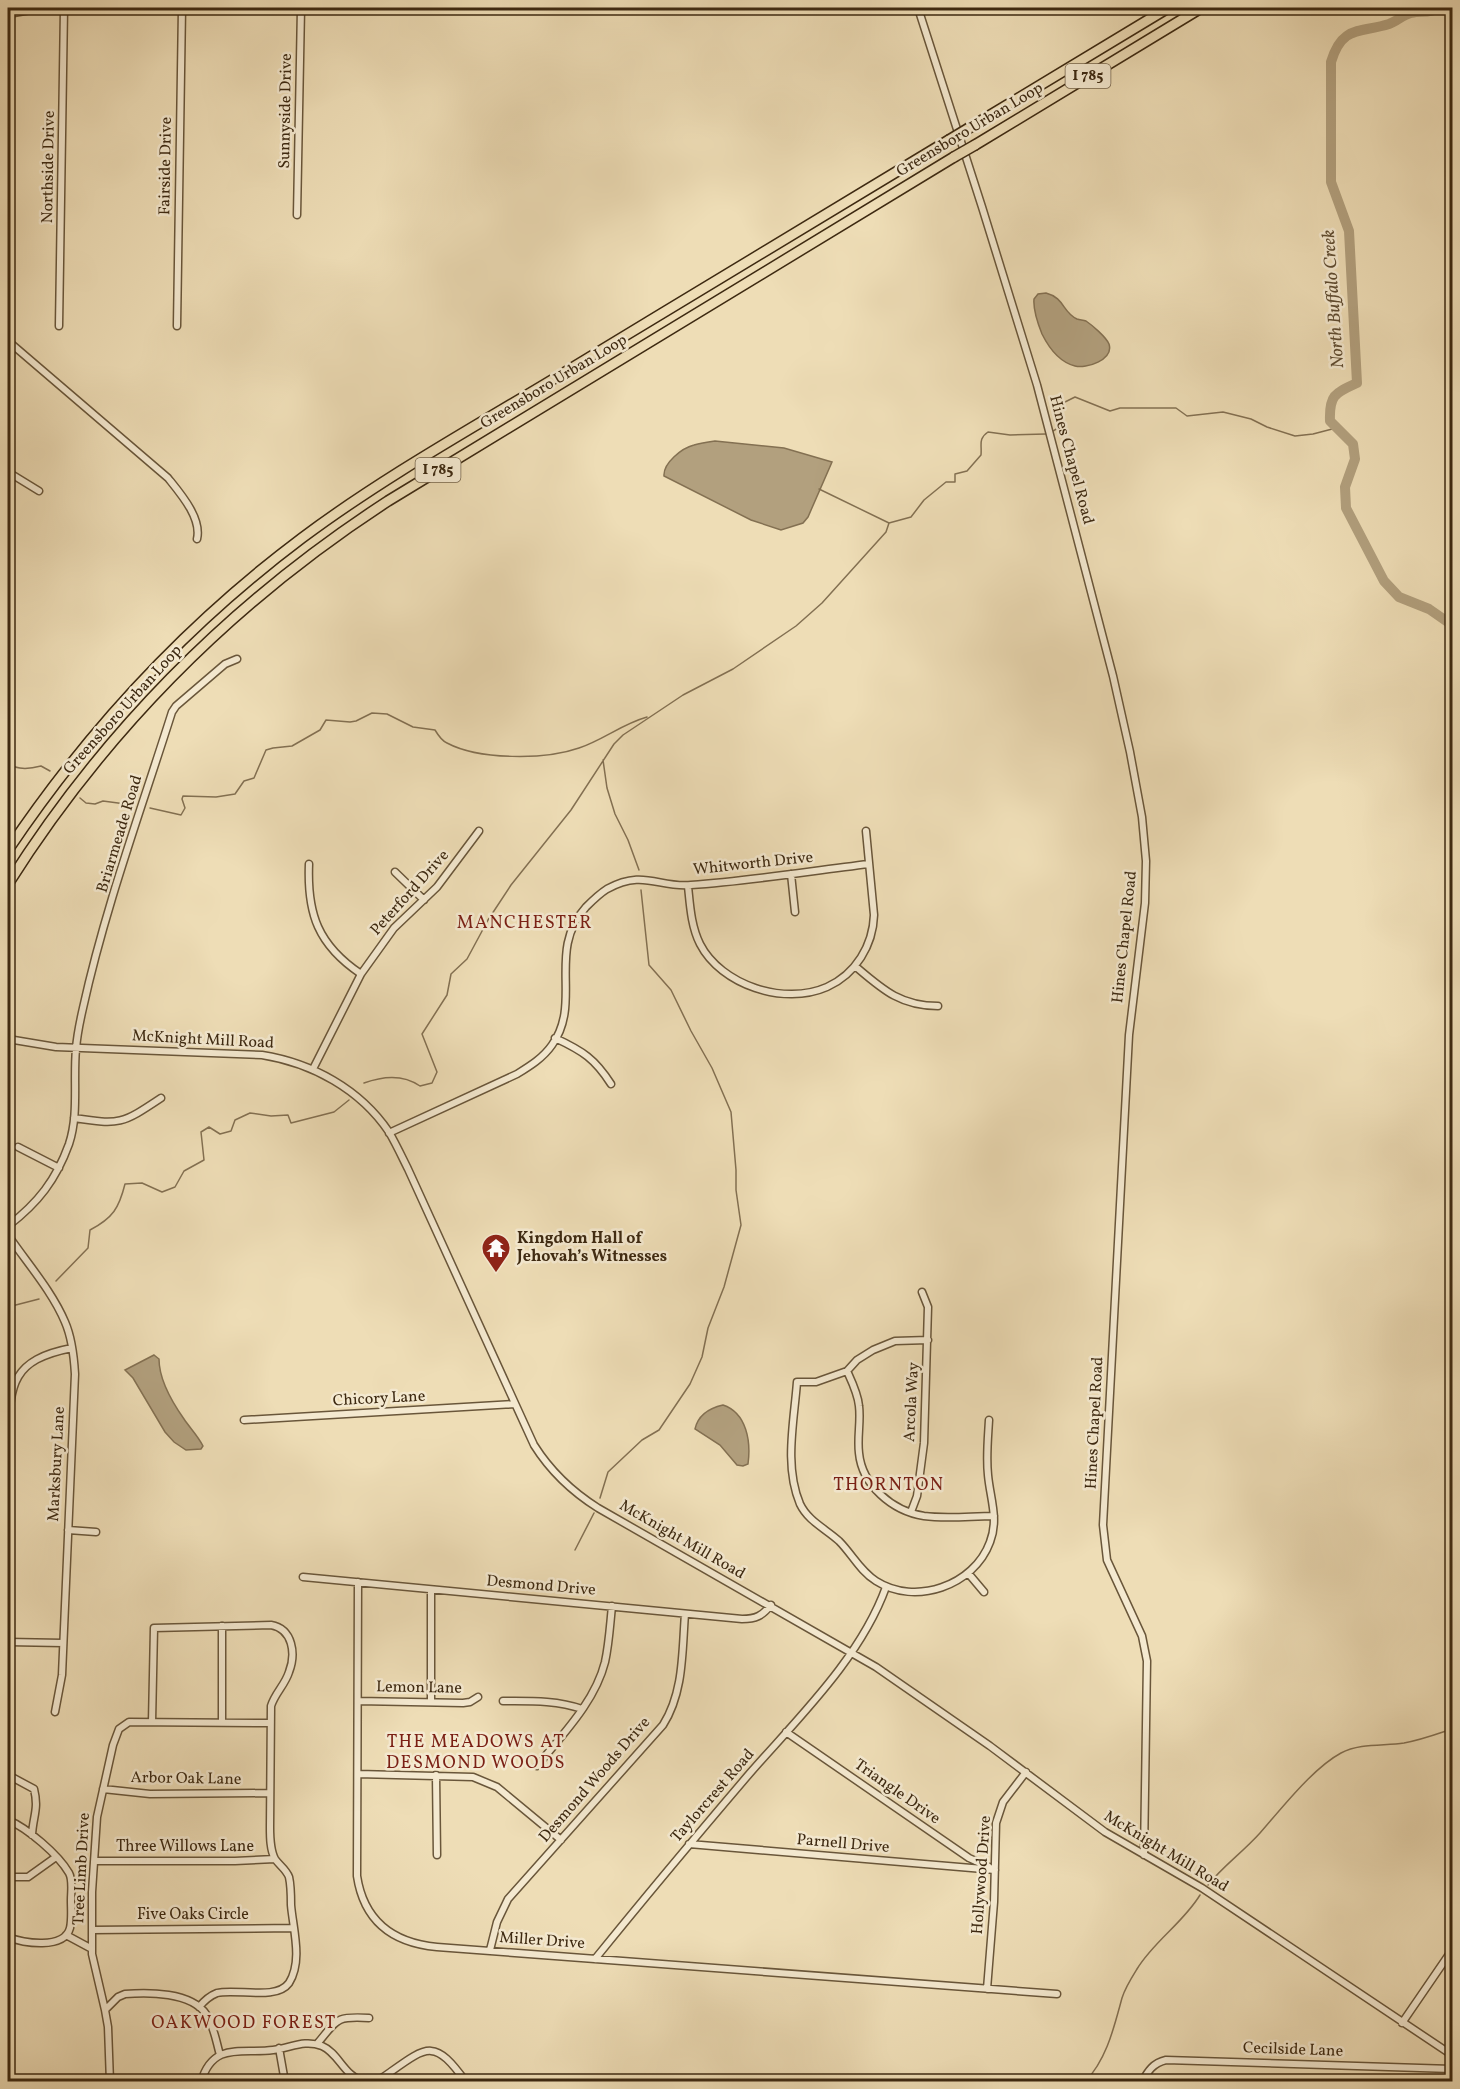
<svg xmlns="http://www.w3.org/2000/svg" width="1460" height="2089" font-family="Vollkorn,serif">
<rect width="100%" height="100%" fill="#eeddb6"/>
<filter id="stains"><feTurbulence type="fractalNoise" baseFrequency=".00333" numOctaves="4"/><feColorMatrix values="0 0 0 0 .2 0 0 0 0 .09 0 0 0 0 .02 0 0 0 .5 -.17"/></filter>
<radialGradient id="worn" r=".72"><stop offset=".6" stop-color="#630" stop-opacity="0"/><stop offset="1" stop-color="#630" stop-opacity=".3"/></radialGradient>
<!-- water -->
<path fill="#b2a07e" stroke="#837052" stroke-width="1.5" d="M1046 293C1065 298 1062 312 1077 319 1080 320 1083 320 1086 321 1092 325 1106 337 1109 344 1114 360 1086 369 1075 366 1059 362 1049 348 1042 334 1038 324 1033 310 1034 299L1038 294Z
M715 441 784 448 832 462 808 517 803 523 781 530 751 520 664 476C663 463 682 448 694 445 701 443 708 442 715 441Z
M154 1355 159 1359C159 1380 172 1402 184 1419 190 1428 198 1436 203 1446L201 1449 186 1450 174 1442 165 1432 133 1378 125 1370Z
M723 1405C747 1413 751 1442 748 1464L743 1466 737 1465 720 1445 695 1429C698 1415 710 1408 723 1405Z"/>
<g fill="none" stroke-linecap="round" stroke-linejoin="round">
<!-- stream -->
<path stroke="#837052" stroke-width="1.5" d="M1051 432C1066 426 1057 414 1063 403L1075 397 1110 411 1120 408H1176L1187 416 1223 412 1251 419 1267 427 1295 436 1313 434 1336 428
M819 489 889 523 911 517 924 500 946 482H955V474L967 471 981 455C982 444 978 439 988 432L1010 435 1046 434
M603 760 607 788 615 814 628 840 639 870
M8 762C16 771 30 769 41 766L50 771
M80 798 86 803 95 804 103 801 133 805
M150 808 181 815 185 808 182 799 183 796 216 797 235 794 244 781 254 778 266 750 273 748 292 746 320 730 326 720 350 722 356 721 372 713 387 714 413 727 435 730C438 735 442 741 447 743 479 760 545 760 579 748 603 740 622 724 647 717
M364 1083C383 1076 403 1074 420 1086L432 1083 437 1072 422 1034 447 995 451 974 467 959 488 920 511 885 571 810 614 744 623 735 683 695 733 669 796 626 822 603 886 532 889 523
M56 1281 88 1248 90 1230C113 1218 119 1208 125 1184L142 1183 162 1192 175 1187 184 1171 204 1160 201 1132 209 1127 220 1134 231 1131 235 1120 250 1113 271 1116 288 1115 291 1123 334 1112 349 1100
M8 1307 39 1299
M600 1498 608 1472 642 1440 659 1430 690 1384 702 1357 708 1328 724 1287 741 1225 736 1190V1170L731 1112 712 1068 691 1031 671 990 649 965 641 890
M575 1550 594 1513
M1208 1885C1223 1866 1243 1852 1260 1833 1281 1809 1313 1768 1341 1753 1360 1743 1384 1746 1404 1743 1421 1740 1437 1734 1452 1729
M1085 2082C1107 2059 1114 2027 1122 1998 1125 1988 1132 1977 1137 1969 1154 1941 1183 1923 1200 1895"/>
<!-- river -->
<path stroke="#b2a07e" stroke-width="10" d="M1438 8C1429 14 1420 10 1411 13 1403 15 1397 21 1389 24 1360 33 1342 25 1331 62V182L1349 231 1357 383C1335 393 1329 395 1330 421L1353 444 1355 459 1345 487 1346 508 1384 581 1399 597 1429 609 1452 625"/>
<!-- minor casing -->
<g stroke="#69563a" stroke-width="9">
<path id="minor" d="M918 8 982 207 1037 385 1113 676 1130 752 1142 817 1146 861 1145 903 1129 1035 1103 1525 1107 1560 1142 1636 1147 1661 1144 1855
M8 14 42 8
M297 215 301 8
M59 326 64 8
M177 326 182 8
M8 341 168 478C180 493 202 518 197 539
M8 472 39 491
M309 864C307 914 318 945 361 974
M395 872 424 900
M791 874 795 912
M688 886C690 905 691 926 700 944 721 985 784 1006 827 987 856 974 873 945 874 915L866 831
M855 966C882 989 900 1006 938 1006
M555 1038C583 1051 595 1059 611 1084
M8 1039 56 1047 262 1055C312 1063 360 1089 389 1132 396 1144 402 1157 408 1169L534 1445C551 1472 571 1491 598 1508L876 1667 990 1746 1105 1832 1202 1888 1452 2055
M313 1069 361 974 394 928 437 887 479 831
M74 1118C120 1125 122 1124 161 1098
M389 1133 517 1074C530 1066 543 1058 552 1045 583 1002 546 951 586 907 593 900 599 894 607 889 644 869 658 888 691 885 751 881 810 871 869 864
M18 1147 59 1168
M8 1226C38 1203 56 1180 69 1144 79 1114 73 1080 76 1049 77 1035 80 1021 83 1008 105 908 141 810 172 712L176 706 225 664 237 659
M8 1235C27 1263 52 1291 65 1322 72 1338 74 1357 75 1374L62 1675 55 1712
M928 1340 895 1341 873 1350 857 1360 847 1371 816 1382H797C794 1422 784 1466 800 1504 808 1521 826 1529 839 1541 852 1554 860 1571 876 1581 915 1606 974 1586 990 1542 999 1519 990 1498 988 1475 986 1457 988 1438 989 1420
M847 1371C852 1382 858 1394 859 1406 861 1422 857 1437 859 1453 862 1485 892 1511 924 1516 947 1519 971 1516 994 1516
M244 1420 515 1404
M8 1448C11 1390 5 1361 72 1348
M911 1512 917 1496 924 1443 928 1307 922 1292
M68 1530 96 1532
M968 1573 984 1592
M303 1577 742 1619C756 1619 762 1616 771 1605
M358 1582 357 1876C364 1922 394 1943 437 1947L1057 1994
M222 1626V1722
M8 1642 63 1643
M358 1701 463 1703 470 1702 478 1697
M503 1701C530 1701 557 1700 582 1709
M431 1702V1590
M152 1722 154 1628 271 1625C293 1629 296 1654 289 1672 285 1685 275 1693 271 1706L270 1827C270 1837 270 1850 275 1859 280 1866 286 1869 289 1877 291 1886 291 1896 291 1905 293 1929 303 1961 289 1983 276 2001 236 1988 217 1993 209 1996 204 2001 199 2007
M786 1732 969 1858 989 1867
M537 1766C562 1735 595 1702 605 1662 609 1644 610 1625 612 1606
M358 1774 473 1777 497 1787 561 1840
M8 1775 34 1789C39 1809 33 1816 32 1835
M436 1775 437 1855
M103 1789 150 1794 270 1793
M8 1820C27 1828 58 1854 69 1873 73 1880 71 1892 71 1900 71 1909 72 1920 70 1928 64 1950 23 1943 8 1937
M689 1844 995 1870
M94 1861H235L275 1859
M8 1877H28L56 1857
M92 1930 294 1928
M66 1935 92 1949
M490 1950 497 1922 508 1899 663 1725C684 1692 682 1651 685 1614
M595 1959C646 1896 698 1834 750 1773 799 1717 861 1657 886 1587
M987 1989 994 1902 996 1823 1003 1802 1026 1772
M105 2010 92 1954V1892L97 1817 113 1745 119 1729 129 1722 270 1723
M1402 2023 1452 1950
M317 2044C338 2019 335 2016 369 2018
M279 2048 285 2082
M110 2082 108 2027 105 2010 118 1997 125 1994C148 1992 191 1992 206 2014 214 2026 216 2041 220 2055
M201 2082C213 2041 242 2054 273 2050 291 2048 304 2039 322 2046 339 2053 344 2077 364 2081 374 2083 381 2079 389 2073 428 2045 435 2039 466 2082
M1142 2082C1148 2071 1153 2063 1166 2060L1452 2069"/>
</g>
<!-- highway casing -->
<g stroke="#3d2911" stroke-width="12">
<path id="highway" d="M969 128 1168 8
M975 145 1201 8
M8 850C88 731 186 625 302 538 389 473 487 420 580 363 703 289 825 214 949 140
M8 884C106 729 234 601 388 501L954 157"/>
</g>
<!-- minor -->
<use href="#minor" stroke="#f4e9d0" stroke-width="6"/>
<!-- highway -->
<use href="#highway" stroke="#eeddb6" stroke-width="9"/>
<!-- highway-bridge casing -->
<g stroke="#3d2911" stroke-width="12" stroke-linecap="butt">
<path id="highway-bridge" d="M949 140 969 128
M954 157 975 145"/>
</g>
<!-- highway-bridge -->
<use href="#highway-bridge" stroke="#eeddb6" stroke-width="9"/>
</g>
<!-- icons -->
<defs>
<g id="temple-pin" transform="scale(1.5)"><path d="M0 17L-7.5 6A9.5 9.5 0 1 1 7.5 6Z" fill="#8f2418" stroke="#f4e9d0"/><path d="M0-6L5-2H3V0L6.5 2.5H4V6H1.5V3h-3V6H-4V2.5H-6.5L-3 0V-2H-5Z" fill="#fff"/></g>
</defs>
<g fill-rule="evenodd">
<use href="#temple-pin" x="496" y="1248"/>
</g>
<g text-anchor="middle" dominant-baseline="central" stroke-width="5" stroke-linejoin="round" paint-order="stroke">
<!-- shield labels -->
<g fill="#f4e9d0" stroke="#74634a" stroke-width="1.5">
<rect x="1065.5" y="64" width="45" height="24" rx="4.5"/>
<rect x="415.5" y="458" width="45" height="24" rx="4.5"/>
</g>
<g font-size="15" font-weight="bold" fill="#3d2911">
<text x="1088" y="76">I 785</text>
<text x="438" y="470">I 785</text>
</g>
<!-- street labels -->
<g font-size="16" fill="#3d2911" stroke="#f4e9d0">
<text transform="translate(286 111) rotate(-89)">Sunnyside Drive</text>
<text transform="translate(970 130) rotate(-31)">Greensboro Urban Loop</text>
<text transform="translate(166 166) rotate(-89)">Fairside Drive</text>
<text transform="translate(49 167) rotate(-89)">Northside Drive</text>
<text transform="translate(554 382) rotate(-31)">Greensboro Urban Loop</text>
<text transform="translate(1071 460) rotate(75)">Hines Chapel Road</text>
<text transform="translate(123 710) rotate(-48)">Greensboro Urban Loop</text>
<text transform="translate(120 834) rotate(-73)">Briarmeade Road</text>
<text transform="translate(753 864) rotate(-6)">Whitworth Drive</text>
<text transform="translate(410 893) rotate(-48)">Peterford Drive</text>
<text transform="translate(1125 937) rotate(-84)">Hines Chapel Road</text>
<text transform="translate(203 1040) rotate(3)">McKnight Mill Road</text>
<text transform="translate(379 1399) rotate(-3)">Chicory Lane</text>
<text transform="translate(912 1402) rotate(-87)">Arcola Way</text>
<text transform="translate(1095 1423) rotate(-87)">Hines Chapel Road</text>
<text transform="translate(57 1464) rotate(-87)">Marksbury Lane</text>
<text transform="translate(682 1540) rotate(30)">McKnight Mill Road</text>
<text transform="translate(541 1586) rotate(5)">Desmond Drive</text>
<text transform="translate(419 1688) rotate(1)">Lemon Lane</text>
<text transform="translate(186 1779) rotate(1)">Arbor Oak Lane</text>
<text transform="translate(595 1780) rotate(-49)">Desmond Woods Drive</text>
<text transform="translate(897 1792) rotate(35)">Triangle Drive</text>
<text transform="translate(713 1796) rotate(-49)">Taylorcrest Road</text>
<text transform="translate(843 1844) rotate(5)">Parnell Drive</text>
<text x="185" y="1847">Three Willows Lane</text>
<text transform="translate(1166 1852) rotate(31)">McKnight Mill Road</text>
<text transform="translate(82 1869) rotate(-87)">Tree Limb Drive</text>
<text transform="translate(982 1875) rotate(-86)">Hollywood Drive</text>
<text x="193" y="1915">Five Oaks Circle</text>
<text transform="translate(542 1941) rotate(4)">Miller Drive</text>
<text transform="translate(1293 2050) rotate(2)">Cecilside Lane</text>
</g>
<!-- poi labels -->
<g font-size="16" font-weight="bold" fill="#3d2911" stroke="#f4e9d0" text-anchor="start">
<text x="517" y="1239">Kingdom Hall of<tspan x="517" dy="18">Jehovah’s Witnesses</tspan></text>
</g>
<!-- water labels -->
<g font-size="18" font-style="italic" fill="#604d32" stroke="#f4e9d0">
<text transform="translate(1334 299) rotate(-94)">North Buffalo Creek</text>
</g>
<!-- neighbourhood labels -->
<g font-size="18" letter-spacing="1.5" fill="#7a1f14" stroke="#f4e9d0">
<text x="525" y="923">MANCHESTER</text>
<text x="889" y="1485">THORNTON</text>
<text x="476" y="1742">THE MEADOWS AT<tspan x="476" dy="21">DESMOND WOODS</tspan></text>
<text x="244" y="2023">OAKWOOD FOREST</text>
</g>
</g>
<!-- margin -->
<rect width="1460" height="2089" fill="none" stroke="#eeddb6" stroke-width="30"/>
<rect x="9" y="9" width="1442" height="2071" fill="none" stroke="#3d2911" stroke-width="3"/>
<rect x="15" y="15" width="1430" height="2059" fill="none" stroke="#3d2911" stroke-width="1.5"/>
<rect width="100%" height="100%" filter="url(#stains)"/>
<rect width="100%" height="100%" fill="url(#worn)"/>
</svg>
